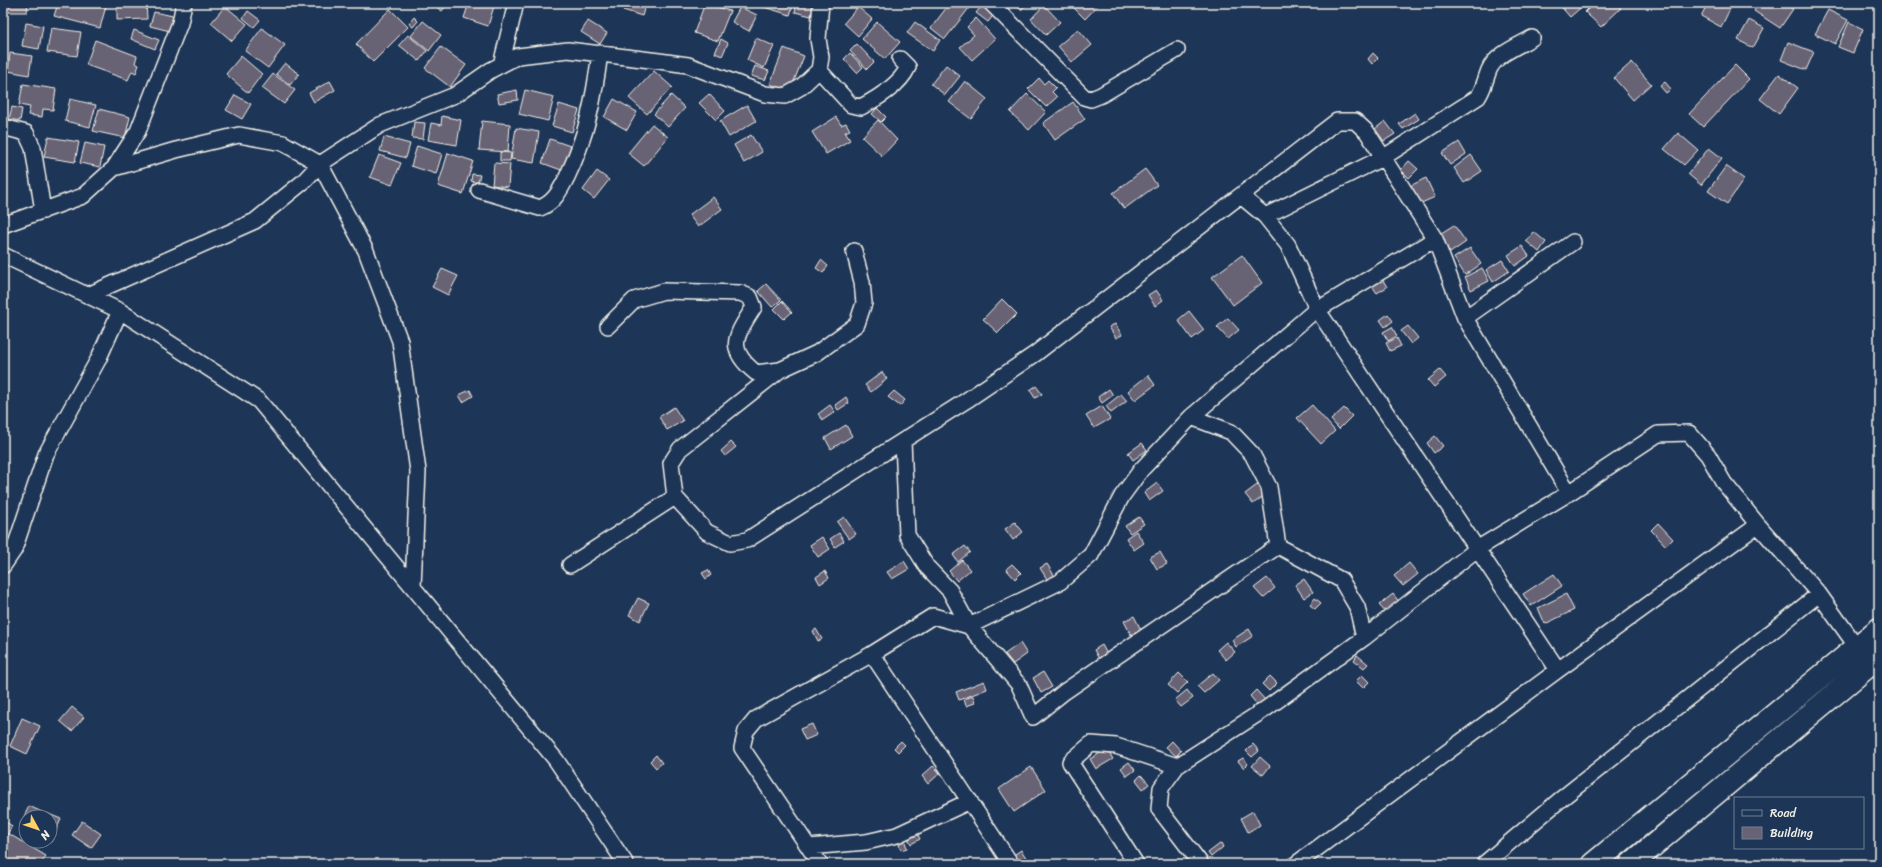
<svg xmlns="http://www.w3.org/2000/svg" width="1882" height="867" font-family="Sriracha,sans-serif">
<rect width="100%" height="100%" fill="#1d3557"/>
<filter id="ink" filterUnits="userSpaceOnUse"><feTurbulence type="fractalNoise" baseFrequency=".025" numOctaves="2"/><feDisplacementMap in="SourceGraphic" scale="8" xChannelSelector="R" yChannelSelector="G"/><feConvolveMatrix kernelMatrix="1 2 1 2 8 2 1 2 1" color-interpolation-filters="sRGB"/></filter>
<g filter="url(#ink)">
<!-- building -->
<path fill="#676275" stroke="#f4f1e8" d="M3 3H28L27 12H3Z
M58 3H94L106 6 100 28 54 16Z
M117 3H146L147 19 117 20Z
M431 3H448L442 11Z
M469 3H495L488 26 464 18Z
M625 3H646L642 16 623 10Z
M705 3 730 11 718 41 694 33Z
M751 3H794L790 15Z
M797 3H814L811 16 795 12Z
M950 3H973L945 39 931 28Z
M984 3 996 12 988 22 976 13Z
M1013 3H1027L1021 10Z
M1069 3H1100L1085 19Z
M1558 3H1586L1570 17Z
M1594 3H1616L1621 8 1601 27 1585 12Z
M1708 3H1733L1721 27 1701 16Z
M1759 3H1783L1793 9 1780 28 1754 11Z
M1044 5 1060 22 1046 35 1031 19Z
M225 6 247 24 232 41 211 23Z
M740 7 757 15 749 31 732 22Z
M858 7 872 19 858 36 844 23Z
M390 9 408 27 373 62 356 44Z
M1828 10 1848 20 1835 44 1815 34Z
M248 11 260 20 254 27 243 18Z
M154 12 173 16 170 31 150 26Z
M414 17 418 21 413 27 409 24Z
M976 18 995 39 972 60 960 47 974 35 967 27Z
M1749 20 1764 28 1753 48 1738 40Z
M423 21 441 35 429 51 411 36Z
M588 21 607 33 600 44 581 32Z
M877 22 900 42 885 59 862 39Z
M915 22 940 40 933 51 907 33Z
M1849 22 1863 29 1853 53 1838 47Z
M26 23 43 26 39 49 22 46Z
M51 28 81 32 77 56 47 52Z
M262 28 285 45 268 68 245 51Z
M1078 29 1092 45 1072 62 1058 46Z
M134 30 159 40 155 49 131 39Z
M408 35 427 51 419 61 399 45Z
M756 38 774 46 764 68 747 60Z
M721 39 728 43 722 56 715 53Z
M95 40 137 56 135 63 139 65 136 73 132 71 128 80 86 65Z
M1788 42 1814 52 1806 70 1781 60Z
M857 44 874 62 867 69 850 51Z
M441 47 466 65 450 87 425 68Z
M784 48 804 56 790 91 770 84Z
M10 53 32 56 29 75 8 71Z
M850 53 863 67 857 73 844 59Z
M1373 53 1378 58 1372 64 1368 59Z
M241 56 262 74 248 93 226 74Z
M1632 62 1651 84 1633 100 1614 78Z
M285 63 299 74 290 85 276 74Z
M946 65 960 76 945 95 931 84Z
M1735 65 1749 79 1703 127 1689 114Z
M755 66 769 71 765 80 751 76Z
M654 71 672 87 647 114 629 98Z
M273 74 295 90 284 104 262 88Z
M1779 74 1798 88 1779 114 1760 99Z
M1039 78 1044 84 1048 80 1056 88 1052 92 1057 97 1046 107 1028 89Z
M330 81 335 90 314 102 309 93Z
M965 81 987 99 971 119 949 102Z
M1665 82 1671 89 1666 93 1660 86Z
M23 84 56 89 53 110 43 109 42 117 28 115 30 107 19 105Z
M3 87 8 88 3 110Z
M517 90 518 100 499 103 497 94Z
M525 90 554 97 548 121 519 114Z
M709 94 725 111 716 120 699 103Z
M1027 94 1046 112 1029 130 1010 112Z
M235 95 251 104 242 119 226 110Z
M671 95 685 108 668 127 654 114Z
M70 99 96 105 90 127 65 121Z
M614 99 637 112 627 130 604 117Z
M1073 102 1085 119 1055 140 1043 123Z
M559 104 579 110 572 132 552 126Z
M747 105 756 121 729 137 720 121Z
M12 107 22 109 20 121 9 119Z
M877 108 886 117 881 122 872 114Z
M99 109 130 117 125 138 93 131Z
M1415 113 1419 119 1403 129 1399 124Z
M442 116 461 120 457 145 428 140 431 123 441 125Z
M836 117 841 125 846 123 850 130 845 132 850 140 826 154 812 132Z
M878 120 897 140 882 156 862 137Z
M482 121 510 124 508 152 479 150Z
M1385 121 1395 134 1384 141 1375 129Z
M414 122 425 123 423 139 412 138Z
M652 124 668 137 644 166 628 153Z
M516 128 539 132 534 163 511 159Z
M1678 133 1698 150 1684 165 1664 149Z
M751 135 762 152 744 163 734 145Z
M48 137 79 142 75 162 44 157Z
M384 137 410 144 406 158 380 151Z
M550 139 573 147 564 171 542 163Z
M1459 142 1466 154 1450 165 1442 153Z
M85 143 104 147 100 167 80 163Z
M417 146 442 154 436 174 411 166Z
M1709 148 1722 158 1701 185 1688 174Z
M500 152 511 153 510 161H500Z
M448 153 473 161 463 194 438 186Z
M379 155 401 163 392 185 370 177Z
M1471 155 1482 171 1464 183 1454 168Z
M1409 161 1418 169 1409 178 1401 170Z
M494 163 510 164 508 187 492 185Z
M1726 166 1744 179 1727 204 1708 191Z
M1145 169 1157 185 1124 209 1113 193Z
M597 171 609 180 594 199 583 190Z
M472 174 480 175 478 183 471 181Z
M1426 178 1435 197 1419 204 1410 186Z
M713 197 722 209 698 227 689 215Z
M1454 225 1466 242 1450 253 1438 235Z
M1534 232 1546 242 1539 252 1526 241Z
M1522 246 1529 256 1515 266 1508 255Z
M1470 248 1481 264 1465 275 1454 258Z
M1242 255 1262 283 1233 305 1212 277Z
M821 260 828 266 823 273 816 268Z
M1502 260 1509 271 1493 282 1486 270Z
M1482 268 1489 281 1471 290 1465 277Z
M442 269 458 276 448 295 432 287Z
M1381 277 1387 287 1377 293 1370 283Z
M766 284 781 300 772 307 758 291Z
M1156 290 1163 300 1155 306 1148 295Z
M1002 299 1017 314 998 333 983 319Z
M782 301 792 312 784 319 774 309Z
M1189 311 1204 330 1192 339 1178 320Z
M1388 314 1393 321 1385 327 1380 320Z
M1228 318 1239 330 1228 339 1217 327Z
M1115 324 1122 335 1116 338 1109 327Z
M1408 326 1418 338 1411 344 1401 331Z
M1392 327 1397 336 1388 341 1383 332Z
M1397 338 1401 346 1390 351 1386 343Z
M1440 370 1446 377 1434 387 1428 380Z
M882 372 887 379 871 392 865 385Z
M1148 375 1155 385 1135 400 1128 391Z
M1036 386 1042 394 1035 398 1030 390Z
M1109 389 1113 395 1102 403 1098 397Z
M470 390 473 396 463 402 459 395Z
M894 391 905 400 900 406 888 397Z
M1121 394 1127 401 1111 413 1106 406Z
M846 397 849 403 838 410 835 405Z
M830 405 835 412 823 420 818 414Z
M1312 405 1335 431 1321 444 1297 418Z
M1102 406 1110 419 1094 428 1086 416Z
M674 407 683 421 667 430 659 417Z
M1344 408 1352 416 1339 429 1331 420Z
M846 425 852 436 831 449 825 438Z
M1435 436 1443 446 1434 453 1427 443Z
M731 442 736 447 725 456 721 451Z
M1142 443 1147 450 1133 460 1128 453Z
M1261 482 1269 492 1253 504 1245 494Z
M1157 483 1163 491 1149 501 1144 493Z
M844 517 856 534 849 539 837 522Z
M1139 517 1144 524 1130 533 1125 526Z
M1015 522 1023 532 1013 540 1005 529Z
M1658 523 1673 539 1666 546 1651 530Z
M1136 531 1144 543 1134 550 1126 538Z
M839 533 844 541 835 547 830 539Z
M822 537 830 549 818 557 810 545Z
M965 546 970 552 958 562 953 555Z
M1160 552 1167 564 1157 569 1150 557Z
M962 560 970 570 957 581 949 571Z
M904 561 909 569 892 579 887 572Z
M1409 563 1418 574 1403 586 1394 576Z
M1012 564 1021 573 1015 579 1006 569Z
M1047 564 1057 580 1050 584 1040 568Z
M708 570 711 575 706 579 702 573Z
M825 571 829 578 820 584 816 577Z
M1554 574 1562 586 1531 606 1523 594Z
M1267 578 1275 588 1263 598 1254 588Z
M1304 579 1313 592 1304 598 1295 585Z
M1393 594 1400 603 1387 614 1379 605Z
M1566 594 1574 610 1545 624 1538 608Z
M638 598 649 603 640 621 629 615Z
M1315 598 1321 603 1315 609 1310 605Z
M1134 616 1141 630 1131 635 1124 621Z
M816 629 822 639 818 641 813 631Z
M1249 629 1253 636 1236 647 1232 640Z
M1226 642 1235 652 1226 660 1217 650Z
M1020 643 1027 654 1013 664 1005 654Z
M1102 645 1108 656 1100 661 1094 650Z
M1357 655 1368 664 1364 668 1354 660Z
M1043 672 1052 687 1041 693 1033 678Z
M1179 673 1188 682 1177 693 1168 685Z
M1213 673 1219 680 1204 693 1197 686Z
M1362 675 1369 682 1363 688 1356 681Z
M1270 676 1277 683 1269 691 1262 684Z
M984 681 987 689 959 700 956 692Z
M1187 690 1193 698 1181 707 1175 700Z
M1256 690 1267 702 1260 708 1250 696Z
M973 696 975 703 966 706 964 699Z
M72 707 84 717 72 731 60 721Z
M22 718 40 726 27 754 10 746Z
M812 724 817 735 805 740 800 729Z
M901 741 905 745 898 752 894 748Z
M1172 741 1181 751 1176 756 1166 747Z
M1253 744 1259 751 1252 757 1246 751Z
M1107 749 1113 759 1096 769 1090 759Z
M656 755 662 763 656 768 650 761Z
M1260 757 1270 766 1263 775 1252 766Z
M1243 758 1248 764 1244 768 1238 761Z
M1129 762 1135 770 1127 776 1121 768Z
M933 766 940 773 928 784 922 776Z
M1031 767 1046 790 1014 812 999 789Z
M1141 775 1149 784 1143 789 1136 780Z
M29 806 44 813 43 817H26V827L20 825Z
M1253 811 1260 825 1248 832 1241 818Z
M46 813 61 819 51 842 49 841 50 817H44Z
M82 821 101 834 91 848 72 835Z
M6 822 12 826 7 835 3 832V826Z
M916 831 920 839 911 844 907 836Z
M9 834 46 856 41 864H3V844Z
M903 836 907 848 901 850 897 839Z
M1221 843 1223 847 1211 857 1208 853Z
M1021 850 1029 862 1026 864H1016L1011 857Z"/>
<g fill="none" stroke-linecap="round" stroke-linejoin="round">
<!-- minor casing -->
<g stroke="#f4f1e8" stroke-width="18">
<path id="minor" d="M991 3 1084 97 1091 99 1101 95 1177 50
M501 65 516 3
M819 70 851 105 861 107C878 98 900 85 908 67L900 59
M3 127 26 133 33 148 43 211
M114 168 176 150 239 135 283 143 320 164 366 251 400 341 418 471 413 587
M479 190 540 208C555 202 560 190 567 177 587 135 594 99 600 53
M1241 196 1265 216 1288 245 1317 309 1558 670
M1265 216 1384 157 1478 97C1484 88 1485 80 1489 70 1495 55 1518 46 1532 38
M3 225 83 196 114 168 138 131 180 23 184 3
M854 251 862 282 864 303 857 324 817 353 780 370 680 449 671 463 675 497 707 532 730 543 747 540 967 400 1035 354 1337 121H1355L1367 132 1435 239 1465 318 1569 493
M3 255 120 311
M88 295 255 221 303 182 320 164 380 125 455 95 491 70 518 56 568 50 659 61 688 65 765 94 785 96 801 87 819 70 821 57 818 39 821 3
M1465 318 1573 242
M608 326 634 300 664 291 740 293 750 297 754 307C736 336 725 348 756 373L780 370
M1191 417 1231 432 1252 454 1269 487 1278 546
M903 441 907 535 927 567 950 591 969 626 1019 685 1033 717 1064 692 1278 546
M1278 546 1341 580 1357 607 1364 638
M570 565 675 497
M3 566 14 550 46 454 98 360 120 311 259 401 556 760 626 864
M872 654 1011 864
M809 847 866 842 897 835 970 801
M820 864 742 748 746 731 756 719 872 654 933 616 969 626 1060 582 1091 555 1122 496 1141 470 1191 417 1312 313 1435 239
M1136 864 1070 762 1091 744 1116 746 1177 766
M1201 864 1159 809 1161 788 1177 766 1267 708 1364 638 1477 549 1569 493 1658 434 1689 433 1708 455 1724 483 1758 525 1819 594 1857 647
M1296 864 1558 670 1758 525
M1484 864 1561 799 1819 594"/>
</g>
<!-- primary casing -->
<g stroke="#f4f1e8" stroke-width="25">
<path id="primary" d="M1593 864 1879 629
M1631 864 1879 657"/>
</g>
<!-- minor -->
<use href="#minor" stroke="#1d3557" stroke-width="15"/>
<!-- primary -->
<use href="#primary" stroke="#1d3557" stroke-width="22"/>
</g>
</g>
<!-- margin -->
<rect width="1882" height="867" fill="none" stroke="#1d3557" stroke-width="16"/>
<rect x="8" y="8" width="1866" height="851" fill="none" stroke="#f4f1e8" stroke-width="1.5" filter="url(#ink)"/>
<!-- legend -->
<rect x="1734" y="797" width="130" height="52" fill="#1d3557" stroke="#738091"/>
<rect x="1742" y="810" width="20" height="6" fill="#1d3557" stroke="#738091"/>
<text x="1770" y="817" font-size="12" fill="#f4f1e8">Road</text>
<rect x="1742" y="827" width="20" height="12" fill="#676275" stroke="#738091"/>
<text x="1770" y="837" font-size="12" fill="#f4f1e8">Building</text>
<!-- north arrow -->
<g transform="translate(38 829) rotate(130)"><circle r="19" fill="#1d3557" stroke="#738091"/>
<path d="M0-3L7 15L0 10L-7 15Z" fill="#ffd166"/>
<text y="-6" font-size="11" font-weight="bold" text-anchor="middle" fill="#f4f1e8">N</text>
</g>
</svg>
